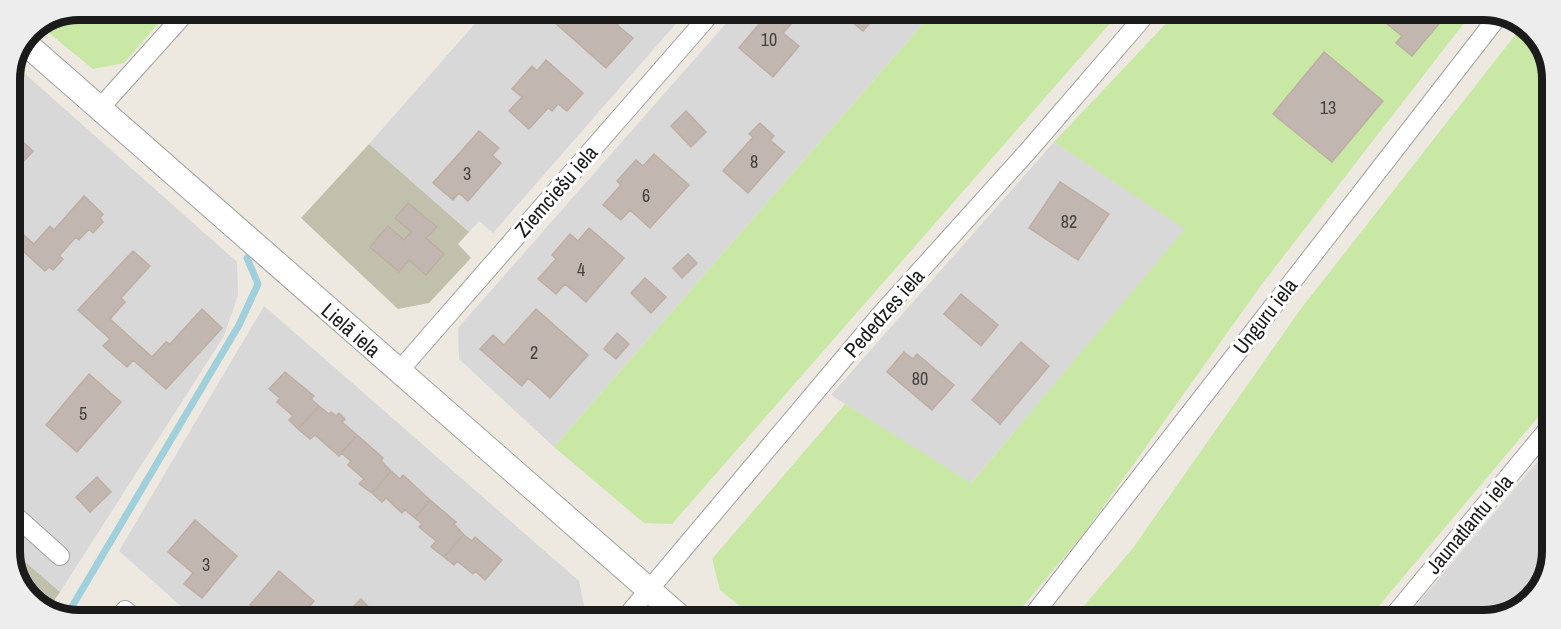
<svg xmlns="http://www.w3.org/2000/svg" width="1561" height="629" font-family="'Archivo Narrow',sans-serif">
<rect width="100%" height="100%" fill="#ede8e0"/>
<!-- residential -->
<path fill="#d9d8d8" d="M487 10 687 11 493 233 479 221 469 232 369 144Z
M737 11 933 12 554 447 459 359 458 328Z
M14 64 237 262 238 295 224 336 60 592 9 548V74Z
M1054 142 1186 229 970 484 831 395Z
M264 306 579 581 585 610 580 617 191 615 119 551Z
M1548 449 1547 577 1521 608 1483 620H1404Z"/>
<!-- construction -->
<path fill="#c1c0ac" d="M369 144 469 232 458 244 471 258 429 303 398 309 301 218Z
M9 548 60 592 47 611 23 593 9 555Z"/>
<!-- grass -->
<path fill="#c9e8a5" d="M79 9H171L124 63 93 69 39 25Z
M933 12 1119 13 672 524 644 523 554 447Z
M1176 13 1471 14 1262 284 1086 531 1013 618 753 617 720 590 712 559 845 404 971 483 1185 229 1054 142Z
M1523 25 1538 36 1552 74 1549 404 1367 620 1073 619 1133 548 1300 310Z"/>
<g fill="none" stroke-linecap="round" stroke-linejoin="round">
<!-- stream -->
<path stroke="#a0d0db" stroke-width="7" d="M67 615 239 325 258 284 247 258"/>
</g>
<!-- building -->
<path fill="#c1b7b0" stroke="#beaea3" stroke-width="1.5" d="M548 11H616L624 18 617 25 633 38 606 68 545 14Z
M770 11 793 12 798 16 783 33 799 46 773 77 739 48Z
M840 12H880L863 31Z
M1378 14H1447L1412 56 1396 43 1402 36 1376 15Z
M1324 52 1383 101 1332 162 1273 114Z
M546 60 583 93 567 111 558 104 552 111 548 108 529 129 509 111 522 97 512 89 532 66 537 71Z
M686 111 706 132 691 147 671 126Z
M760 123 774 136 770 140 784 152 748 193 723 171 753 137 749 134Z
M479 131 499 148 492 155 501 163 468 201 459 193 453 200 433 183Z
M13 133 33 151 9 177V137Z
M654 154 689 185 650 228 630 210 621 220 603 205 621 185 617 181 636 160 643 166Z
M1060 182 1109 214 1078 260 1029 228Z
M84 196 103 214 100 218 103 222 93 233 89 229 79 240 76 237 59 256 63 259 53 270 49 267 45 271 13 242 9 246V222L34 244 50 226 54 230Z
M408 203 437 227 426 238 444 254 426 275 409 260 399 272 370 247 388 226 404 240 411 232 395 218Z
M589 228 624 258 586 302 565 284 556 294 538 279 556 259 552 255 570 234 578 241Z
M133 251 150 266 121 298 125 302 110 319 152 357 166 342 170 344 202 309 222 328 166 389 133 360 127 367 103 346 110 339 78 310Z
M688 254 697 263 682 278 673 268Z
M645 278 666 297 651 313 631 293Z
M961 294 998 325 981 346 944 314Z
M536 309 588 355 550 398 528 378 522 386 480 349 493 335 504 345Z
M617 333 629 344 616 359 604 349Z
M1021 342 1049 366 1000 424 972 400Z
M904 352 913 359 917 354 954 385 932 410 887 372Z
M285 372 314 396 311 399 319 406 298 429 289 420 293 416 277 402 280 398 269 389Z
M89 374 121 402 77 452 46 425Z
M319 406 329 414 331 412 336 416 339 413 345 419 342 422 357 435 339 456 315 435 310 439 298 429Z
M357 435 383 458 381 461 391 471 372 493 359 484 364 479 348 465 351 461 341 453Z
M391 471 400 479 403 475 430 500 415 518 405 510 402 513 386 498 382 502 372 493Z
M97 477 111 492 90 512 76 497Z
M430 500 456 522 454 524 464 535 444 557 431 547 436 541 419 527 422 524 415 518Z
M195 520 237 556 202 598 184 584 193 573 168 552Z
M464 535 472 541 475 537 502 560 485 580 475 571 473 574 457 561 454 565 444 557Z
M279 571 314 601 305 612 310 616H262L250 605Z
M361 599 377 616H344Z"/>
<g fill="none" stroke-linecap="round" stroke-linejoin="round">
<!-- minor casing -->
<g stroke="#a2a2a2" stroke-width="20">
<path id="minor" d="M99 109 189 9
M399 371 713 11
M9 510 60 556
M125 610 131 615
M626 617 882 313 1028 151 1147 13
M1031 618 1500 14
M1390 620 1548 429"/>
</g>
<!-- tertiary casing -->
<g stroke="#a2a2a2" stroke-width="26">
<path id="tertiary" d="M24 42 680 617"/>
</g>
<!-- minor -->
<use href="#minor" stroke="#fff" stroke-width="18"/>
<!-- tertiary -->
<use href="#tertiary" stroke="#fff" stroke-width="24"/>
</g>
<g text-anchor="middle" dominant-baseline="central" stroke-width="6" stroke-linejoin="round" paint-order="stroke">
<!-- number labels -->
<g font-size="18" fill="#444240">
<text x="769" y="39">10</text>
<text x="1328" y="107">13</text>
<text x="754" y="161">8</text>
<text x="467" y="173">3</text>
<text x="646" y="195">6</text>
<text x="1069" y="221">82</text>
<text x="581" y="269">4</text>
<text x="534" y="352">2</text>
<text x="920" y="378">80</text>
<text x="83" y="413">5</text>
<text x="206" y="564">3</text>
</g>
<!-- street labels -->
<g font-size="21" fill="#1b1b1b" stroke="#fff">
<text transform="translate(556 191) rotate(-49)">Ziemciešu iela</text>
<text transform="translate(884 313) rotate(-49)">Pededzes iela</text>
<text transform="translate(1265 316) rotate(-52)">Unguru iela</text>
<text transform="translate(351 330) rotate(41)">Lielā iela</text>
<text transform="translate(1469 524) rotate(-50)">Jaunatlantu iela</text>
</g>
</g>
<!-- crop -->
<path d="M0 0H1561V629H0ZM79 20H1483A59 59 0 0 1 1542 79V551A59 59 0 0 1 1483 610H79A59 59 0 0 1 20 551V79A59 59 0 0 1 79 20Z" fill="#ededed" fill-rule="evenodd"/>
<path fill="none" stroke="#1b1b1b" stroke-width="8" d="M79 20H1483A59 59 0 0 1 1542 79V551A59 59 0 0 1 1483 610H79A59 59 0 0 1 20 551V79A59 59 0 0 1 79 20Z"/>
</svg>
